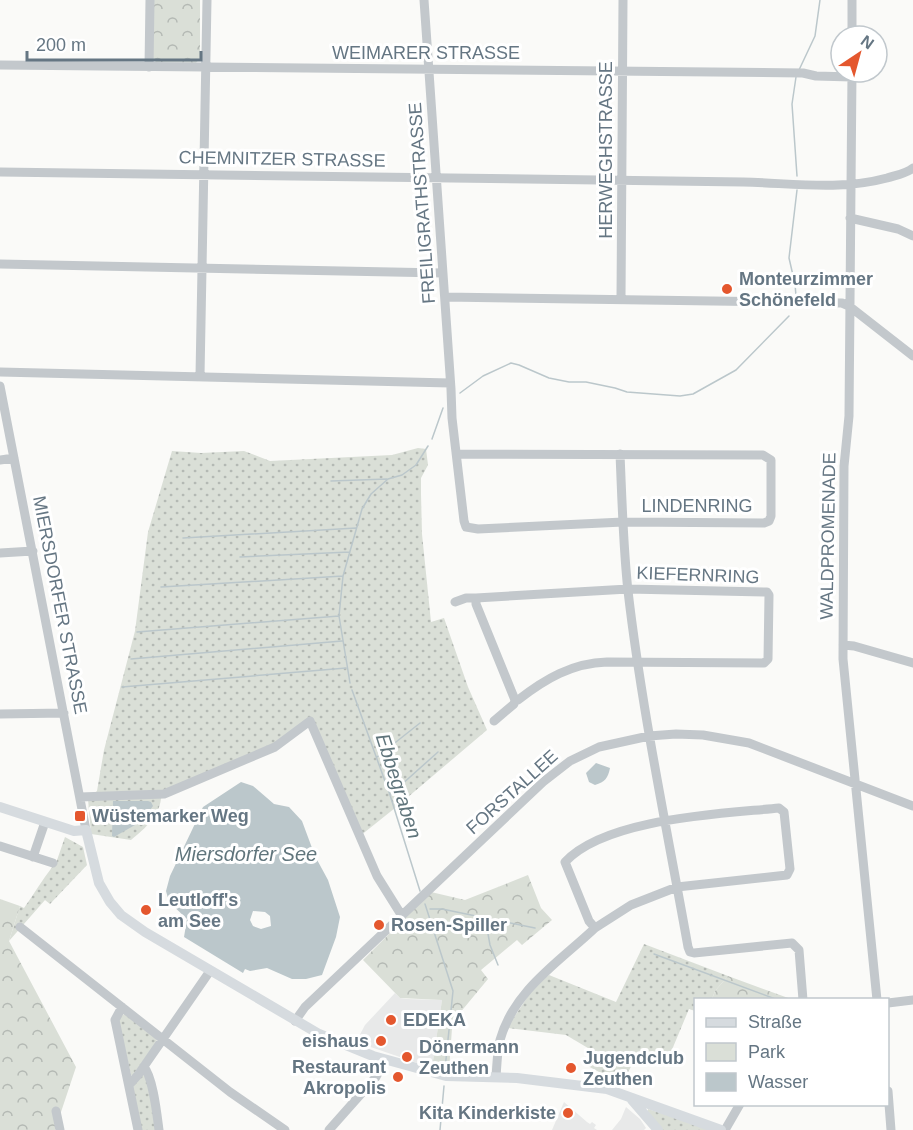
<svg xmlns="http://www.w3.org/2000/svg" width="913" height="1130" font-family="Arial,sans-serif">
<defs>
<pattern id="green-dots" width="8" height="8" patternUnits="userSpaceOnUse" patternTransform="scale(1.5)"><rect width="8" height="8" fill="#dadfd7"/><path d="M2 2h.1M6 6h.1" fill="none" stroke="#b4b9b4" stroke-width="1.8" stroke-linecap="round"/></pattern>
<pattern id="forest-crowns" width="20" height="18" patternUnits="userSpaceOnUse" patternTransform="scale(1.5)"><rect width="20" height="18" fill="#dadfd7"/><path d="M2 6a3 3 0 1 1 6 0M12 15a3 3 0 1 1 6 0" fill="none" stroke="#b4b9b4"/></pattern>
</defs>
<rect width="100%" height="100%" fill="#fafaf8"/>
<!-- built -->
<path fill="#e8e9e9" d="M395 993 400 998 407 999 442 1000 432 1068 356 1042 365 1025Z
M564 1102 587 1122 590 1124 592 1122 596 1125 594 1128 597 1130H552Z
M626 1107 640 1119 646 1128 644 1130H612L621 1119Z"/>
<!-- green -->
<path fill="url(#green-dots)" d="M418 448 426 449 428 465 421 478V494L422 534 431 622 444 618 468 687 487 730 395 808 360 836 312 718 286 738 161 792C163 813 146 828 131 840L91 834 88 799 97 791 104 750 135 631 148 532 172 451 201 453 244 451 270 461 392 455Z
M65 837 83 847 87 865 50 904 45 900 9 941 20 906 24 908C34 894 42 880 53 866H55Z
M644 944 728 976 715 991 712 999 696 1000 695 1011 689 1009 666 1064 638 1053 622 1084 598 1080 601 1073 586 1065 593 1051 566 1035 507 1028 536 984 549 975 616 1002Z
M124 1014H127L152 1033 157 1041 133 1075H131L118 1019Z
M142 1075H146L158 1130H140L133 1092V1085Z
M648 1109 715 1130H660L647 1113Z"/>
<!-- forest -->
<path fill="url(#forest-crowns)" d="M153 0H200V58L196 63 156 62 152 58Z
M528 875 541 908 552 920 522 945 517 940 481 970 488 979 459 1014 452 1028 449 1071 432 1068 442 1000 400 998 363 960 431 892 465 900Z
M0 899 20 906 9 941 76 1067 55 1130H0Z
M728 976 791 999H712L715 991Z"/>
<!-- water -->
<path fill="#bbc7cb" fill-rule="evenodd" d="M596 763 610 768C608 778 605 782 595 785L589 782 586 773Z
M241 782 253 786 274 804 289 807 302 821 315 856 328 880 340 917 336 937 322 975 306 979H292L267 968 250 971 245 969 243 973 184 937 187 919 169 902 166 891 170 876 203 807ZM253 911 265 912 270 916 271 926 261 929 253 926 250 920Z
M113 801H148L151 802 153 806 142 821 114 837 112 836Z"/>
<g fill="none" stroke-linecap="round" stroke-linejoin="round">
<!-- stream -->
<path stroke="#bbc7cb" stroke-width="1.5" d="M799 70 815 36 820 0
M796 77 792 104 797 176
M796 296 795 284 789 258 797 190
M460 393 483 376 511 363 519 365 549 378 569 382H586L615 388 627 392 680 396 693 394 736 370 789 316
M432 439 443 408
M331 481 387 479
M183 538 356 528
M240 557 350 552
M161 587 343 576
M137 632 339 616
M131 659 342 641
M350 683 339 616 343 576 362 509 371 494 388 479 402 475 416 465 428 446
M122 687 346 668
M352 690 390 795 420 891
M377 757 420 723
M391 794 438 752
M425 904 453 991 445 1069
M430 909H442L535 928
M485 917 490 945 498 965
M654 954 778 1000
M440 1130 444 1086"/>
<!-- minor -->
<path stroke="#c3c8cc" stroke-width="9" d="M424 0 451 389 452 418 464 521 466 527 478 529 623 522 764 523 769 521 771 516V460L763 455 457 454
M852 36V0
M0 65 803 73 816 76 852 77
M149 67 150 0
M852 72 849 416 844 466 843 659 877 1000
M0 172 743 182C791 183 839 191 887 178 896 175 905 174 913 168
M850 218 898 229 913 236
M0 264 442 273
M445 297 842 303 849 306 913 356
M621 299 623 0
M0 372 450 383
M200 376 207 0
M0 386 86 830
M620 454C622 499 623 545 628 591 642 711 667 829 688 947L690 952 694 953 792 943 799 950 803 1000
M0 460 14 458
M0 553 33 551
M628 589 767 592 769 595 768 659 764 663 607 662C572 663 545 679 518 700H515L476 604V598Z
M455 602 466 598H476
M843 645 854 646 913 663
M0 714 64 713
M494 721 514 704 515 700
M80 797 164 794 275 747 310 721 377 876 402 916
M779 808 784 812 790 869 787 875 677 887 631 905 595 928 589 921 565 862C606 818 721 814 779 808Z
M0 846 53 863
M33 857 45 822
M20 927 230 1092 285 1130
M888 1003 913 1000
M122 1007 115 1020 138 1130
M295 1021 305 1007 543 782 570 761 599 747 649 736 676 734 703 735 749 743 913 806
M144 1067C153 1077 157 1115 159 1130
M496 1077C497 1065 497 1052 500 1040 514 990 559 962 595 928
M129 1085 138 1075 210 971
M888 1091 891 1130
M56 1111 60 1130
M329 1130 376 1077 385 1060
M725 1130 740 1104"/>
<!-- major -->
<path stroke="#d6dbdf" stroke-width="10" d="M0 807 74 831 86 830 99 883 110 902 121 915 145 932 319 1034 373 1056 446 1076 517 1078 607 1089 721 1130
M632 1100 658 1130"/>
</g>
<!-- markers -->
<g fill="#e4572e" stroke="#fff" stroke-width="2">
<circle cx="727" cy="289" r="6"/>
<rect x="74" y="810" width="12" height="12" rx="3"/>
<circle cx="146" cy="910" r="6"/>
<circle cx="379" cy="925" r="6"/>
<circle cx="391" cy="1020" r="6"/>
<circle cx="381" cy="1041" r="6"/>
<circle cx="407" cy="1057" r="6"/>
<circle cx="571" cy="1068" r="6"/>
<circle cx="398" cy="1077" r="6"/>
<circle cx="568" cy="1113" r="6"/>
</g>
<g text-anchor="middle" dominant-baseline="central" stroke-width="6" stroke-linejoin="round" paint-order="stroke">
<!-- street labels -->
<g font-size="18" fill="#657683" stroke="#fff">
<text x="426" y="53">WEIMARER STRASSE</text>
<text transform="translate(606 150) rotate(-90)">HERWEGHSTRASSE</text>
<text transform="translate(282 159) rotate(1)">CHEMNITZER STRASSE</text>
<text transform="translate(422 203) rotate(-94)">FREILIGRATHSTRASSE</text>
<text x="697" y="506">LINDENRING</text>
<text transform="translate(828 536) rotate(-89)">WALDPROMENADE</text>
<text transform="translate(698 575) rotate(2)">KIEFERNRING</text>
<text transform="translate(60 605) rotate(79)">MIERSDORFER STRASSE</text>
<text transform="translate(512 792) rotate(-42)">FORSTALLEE</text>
</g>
<!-- poi labels -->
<g font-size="18" font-weight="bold" fill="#657683" stroke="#fff" text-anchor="start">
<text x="739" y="279">Monteurzimmer<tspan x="739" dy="21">Schönefeld</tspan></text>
<text x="92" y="816">Wüstemarker Weg</text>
<text x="158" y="900">Leutloff's<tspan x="158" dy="21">am See</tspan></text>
<text x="391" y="925">Rosen-Spiller</text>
<text x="403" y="1020">EDEKA</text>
<text x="369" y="1041" text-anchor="end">eishaus</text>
<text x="419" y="1047">Dönermann<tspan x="419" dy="21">Zeuthen</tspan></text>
<text x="583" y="1058">Jugendclub<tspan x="583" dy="21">Zeuthen</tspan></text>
<text x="386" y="1067" text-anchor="end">Restaurant<tspan x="386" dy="21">Akropolis</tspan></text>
<text x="556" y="1113" text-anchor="end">Kita Kinderkiste</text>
</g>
<!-- water labels -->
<g font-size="20" font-style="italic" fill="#60757c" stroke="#fff">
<text transform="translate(399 786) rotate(72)">Ebbegraben</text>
<text x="246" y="854">Miersdorfer See</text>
</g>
</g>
<!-- legend -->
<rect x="694" y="998" width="195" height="108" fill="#ffffff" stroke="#c1c8cd" stroke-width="1.5"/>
<rect x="706" y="1018" width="30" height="9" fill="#d6dbdf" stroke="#c1c8cd" stroke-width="1.5"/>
<text x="748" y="1028" font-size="18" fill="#657683">Straße</text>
<rect x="706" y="1043" width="30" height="18" fill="#dadfd7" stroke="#c1c8cd" stroke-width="1.5"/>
<text x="748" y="1058" font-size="18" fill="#657683">Park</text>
<rect x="706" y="1073" width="30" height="18" fill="#bbc7cb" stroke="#c1c8cd" stroke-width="1.5"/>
<text x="748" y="1088" font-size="18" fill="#657683">Wasser</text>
<!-- north arrow -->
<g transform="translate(859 54) rotate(36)"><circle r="28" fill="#ffffff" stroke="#c1c8cd" stroke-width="1.5"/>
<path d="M0-4.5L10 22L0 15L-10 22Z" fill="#e4572e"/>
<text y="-9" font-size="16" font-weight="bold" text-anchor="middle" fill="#657683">N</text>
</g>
<!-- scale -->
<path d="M27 51v9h174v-9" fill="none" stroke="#657683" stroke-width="3"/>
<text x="36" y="51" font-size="18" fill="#657683" stroke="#ffffff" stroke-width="4.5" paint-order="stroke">200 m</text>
</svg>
